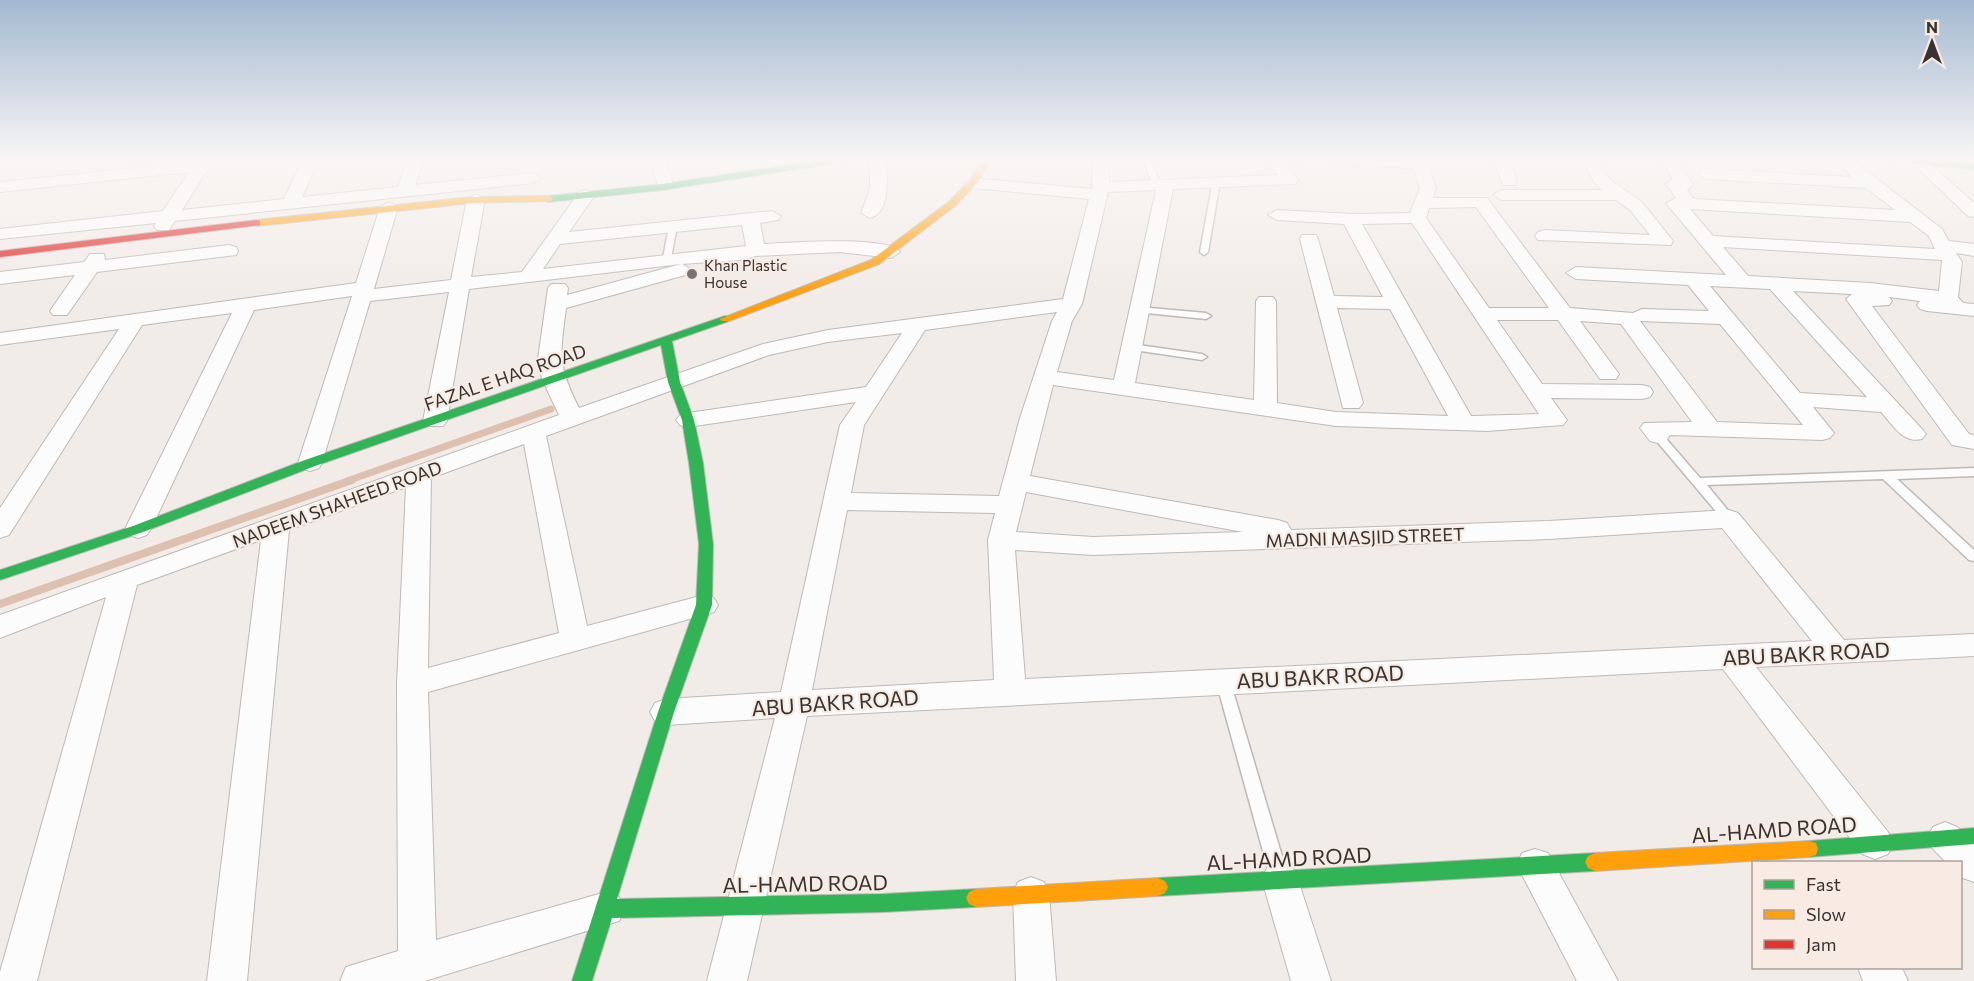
<svg xmlns="http://www.w3.org/2000/svg" width="1974" height="981" font-family="Commissioner,sans-serif">
<rect width="100%" height="100%" fill="#f2ece8"/>
<g fill="none" stroke-linecap="round" stroke-linejoin="round">
<!-- stream-far1 -->
<path stroke="#ddc1ae" stroke-width="7" d="M347 481 551 409"/>
<!-- stream -->
<path stroke="#ddc1ae" stroke-width="8" d="M0 604 352 480"/>
<!-- lane casing -->
<g stroke="#beb9b6" stroke-width="3">
<path id="lane" d="M1143 159H1151L1160 184 1159 186 1152 184Z
M1273 159H1351L1420 165 1424 167 1420 169 1324 161 1276 162H1273Z
M1213 180 1220 182 1208 252 1204 255 1200 252Z
M673 223 677 226 671 258 667 261 663 258 669 226Z
M1139 307 1206 313 1211 316 1206 319 1136 312V308Z
M1131 344 1202 354 1207 357 1202 360 1127 349 1126 347Z
M1658 433 1662 434 1700 478 1974 468V476L1897 479 1974 550V561L1969 560 1883 479 1707 485 1735 519 1733 522H1725L1654 438 1652 436 1654 434Z
M1223 675 1228 677 1230 681 1287 873 1284 879 1278 881 1272 879 1269 873 1216 681 1218 677Z"/>
</g>
<!-- street casing -->
<g stroke="#beb9b6" stroke-width="2">
<path id="street" d="M198 159H214L182 210 284 199 303 159H319L302 197 398 187 408 159H424L415 185 533 173 541 178 533 183 175 221 169 230H157L154 226 156 223 0 239V229L163 211 189 172 0 192V182L196 162Z
M650 159H666L673 185 671 189H659Z
M870 159H886C887 176 891 213 870 218L861 213 870 189Z
M1093 159H1109V182L1278 175 1267 159H1283L1298 180 1296 184 1173 189 1135 383 1254 400 1256 301 1259 297H1273L1276 301 1277 403 1336 412 1448 416 1390 309 1337 308 1363 403 1359 408H1343L1300 239 1302 235H1316L1318 239 1334 296 1383 297 1344 224 1277 220 1268 215 1277 210 1354 214 1410 213 1420 188 1410 159H1426L1436 188 1433 198H1487L1570 308 1633 313 1642 309 1709 311 1688 285 1576 279 1566 273 1576 267 1726 275 1666 203 1676 198 1666 184 1673 179 1660 159H1676L1693 185 1687 190 1694 199 1895 210 1866 188 1706 179 1698 174 1706 169 1852 177 1835 159H1851L1942 229 1949 241 1974 244V256L1956 253 1962 262 1958 297 1963 303 1974 304V316L1927 311 1920 309 1917 305 1920 301 1889 297 1892 301 1889 305 1872 306 1969 434 1974 435V449L1952 445 1846 299 1852 294 1793 291 1922 429 1926 434 1922 439C1903 444 1893 425 1881 412L1813 407 1834 433 1830 438 1822 440 1670 435 1666 441 1658 443 1650 441 1640 428 1644 423 1692 422 1621 324 1580 321 1619 374 1616 379H1600L1558 320H1497L1542 384 1642 385 1650 387 1653 392 1650 397 1642 399 1551 398 1567 420 1563 425 1487 431 1336 426 1053 385 1030 476 1278 520 1287 523 1291 530 1549 521 1729 510 1738 513 1844 640 1974 634V656L1756 667 1888 832 1893 843 1888 854 1875 859 1862 854 1723 669 807 716 747 981H707L775 718 666 725 655 721 650 712 655 703 666 699 781 692 840 425 856 402 688 427 680 425 676 420 680 415 688 413 866 387 902 333 828 342 769 355 546 436 587 626 704 595 714 598 718 605 714 612 704 615 428 692 436 940 606 892 619 897 625 909 619 921 425 981H340L346 967 398 951 397 684 406 487 289 530 247 981H207L261 540 137 585 37 981H0V972L106 597 0 638V615L559 415 542 379 538 359 548 288 551 284H565L568 288 567 295 681 264 469 289 447 421 443 426H427L423 421 449 292 370 301 322 463 319 468 310 471 301 468 298 463 352 296 254 310 151 529 147 535 138 538 129 535 125 529 232 313 142 325 9 535 0 538V508L119 329 0 345V333L356 283 380 207 389 202 398 207 374 289 451 280 467 199 476 194 485 199 471 277 522 272 580 191 586 190 595 195 569 232 772 211 781 216 778 220 760 223 764 244C786 243 889 235 900 252L891 258 840 252 756 256 740 260 682 264 692 270 689 274 566 308C560 356 557 364 579 408L763 344 828 330 1063 299 1089 199 973 188 965 183 973 178 1092 189ZM1156 190 1114 380 1057 372 1072 321 1082 304 1108 192ZM1476 207 1549 308H1489L1426 218 1429 208ZM1690 209 1910 222 1929 236 1935 249 1713 236ZM1412 223 1539 414 1471 416 1362 224ZM742 225 746 246 543 269 560 244ZM1723 247 1942 260 1939 291 1870 283 1748 276ZM1710 286 1770 289 1867 397 1800 393ZM1057 312 1052 321 1020 418 999 496 851 493 864 425 925 330ZM1640 321 1720 324 1803 425 1717 422ZM524 444 559 633 428 668 431 478ZM1026 492 1243 532 1093 537 1016 532ZM847 510 995 513 988 540 994 680 812 690ZM1722 528 1812 641 1025 679 1015 550 1093 555 1549 539Z
M1493 159H1509L1517 181 1515 185H1503Z
M1582 159H1598L1609 179 1642 202 1673 241 1671 245 1538 240 1535 236 1538 232 1544 230 1650 235 1630 210 1616 200H1502L1493 195 1502 190H1602L1594 182Z
M1908 159H1925L1974 203V217L1968 216Z
M229 245 236 247 238 251 236 255 97 272 67 315H53L50 311 75 275 0 284V272L84 262 90 254H104L105 260Z
M1945 822 1957 827 1974 842V882L1960 877V862H1946L1933 849 1927 838 1933 827Z
M1535 849 1548 853 1618 981H1577L1517 865 1522 853Z
M1280 863 1293 868 1298 880 1331 981H1291L1262 880 1267 868Z
M1031 877 1044 882 1049 894 1056 981H1016L1013 894 1018 882Z
M1858 968H1902L1908 981H1863Z"/>
</g>
<!-- fast casing -->
<g stroke="#beb9b6" stroke-width="2">
<path id="fast" d="M826 159H846L842 162 663 190 548 202 543 199 548 196 663 184Z
M1889 159H1922L1974 163V169L1893 162Z
M725 316 729 317V321L672 341 680 382 694 420 703 463 713 544 712 605 674 712 617 899 883 894 976 889 983 892 986 898 983 904 976 907 883 912 612 918 592 981H572L658 712 696 605 699 544 689 463 682 420 668 382 661 345 315 466 143 532 0 580V570L133 526 305 460Z
M1974 828V844L1809 857 1802 855 1800 849 1802 843 1809 841Z
M1595 853 1602 856 1605 862 1602 868 1595 871 1158 896 1151 893 1148 887 1151 881 1158 878Z"/>
</g>
<!-- slow casing -->
<g stroke="#beb9b6" stroke-width="2">
<path id="slow" d="M983 159H991L978 182 956 205 879 264 729 321H721L720 319 871 260 950 201 971 179Z
M548 196 553 199 551 201 472 203 257 226 252 223 257 220 472 197Z
M1809 841 1816 843 1818 849 1816 855 1809 857 1595 871 1588 868 1585 862 1588 856 1595 853Z
M1158 878 1165 881 1168 887 1165 893 1158 896 976 907 969 904 966 898 969 892 976 889Z"/>
</g>
<!-- jam casing -->
<g stroke="#beb9b6" stroke-width="2">
<path id="jam" d="M257 220 260 221V225L0 257V251Z"/>
</g>
<!-- lane -->
<use href="#lane" fill="#fdfcfc" fill-rule="evenodd"/>
<!-- street -->
<use href="#street" fill="#fdfcfc" fill-rule="evenodd"/>
<!-- fast -->
<use href="#fast" fill="#30b455" fill-rule="evenodd"/>
<!-- slow -->
<use href="#slow" fill="#ff9f0a" fill-rule="evenodd"/>
<!-- jam -->
<use href="#jam" fill="#e5322d" fill-rule="evenodd"/>
</g>
<!-- sky -->
<linearGradient id="sky" x2="0" y2="1"><stop stop-color="#a3b9d1"/><stop offset="0.54" stop-color="#f9f6f5"/><stop offset="1" stop-color="#f9f6f5" stop-opacity="0"/></linearGradient>
<rect width="1974" height="296" fill="url(#sky)"/>
<!-- markers -->
<circle fill="#797470" stroke="#f7ebe3" stroke-width="2" cx="692" cy="274" r="6"/>
<g text-anchor="middle" dominant-baseline="central" stroke-width="4.5" stroke-linejoin="round" paint-order="stroke">
<!-- far-poi labels -->
<g font-size="15" fill="#383330" stroke="#f7ebe3" text-anchor="start">
<text x="704" y="265">Khan Plastic<tspan x="704" dy="17">House</tspan></text>
</g>
<!-- street labels -->
<g font-size="18" fill="#383330" stroke="#f7ebe3">
<text transform="translate(505 377) rotate(-19)">FAZAL E HAQ ROAD</text>
<text transform="translate(337 504) rotate(-20)">NADEEM SHAHEED ROAD</text>
<text transform="translate(1365 537) rotate(-2)">MADNI MASJID STREET</text>
</g>
<!-- near-street labels -->
<g font-size="21" fill="#383330" stroke="#f7ebe3">
<text transform="translate(1806 653) rotate(-3)">ABU BAKR ROAD</text>
<text transform="translate(1320 676) rotate(-3)">ABU BAKR ROAD</text>
<text transform="translate(835 702) rotate(-4)">ABU BAKR ROAD</text>
<text transform="translate(1774 829) rotate(-4)">AL-HAMD ROAD</text>
<text transform="translate(1289 858) rotate(-3)">AL-HAMD ROAD</text>
<text transform="translate(805 883) rotate(-1)">AL-HAMD ROAD</text>
</g>
</g>
<!-- legend -->
<rect x="1752" y="861" width="210" height="108" fill="#f7ebe3" stroke="#aba19b" stroke-width="1.5"/>
<rect x="1764" y="880" width="30" height="9" fill="#30b455" stroke="#aba19b" stroke-width="1.5"/>
<text x="1806" y="891" font-size="18" fill="#383330">Fast</text>
<rect x="1764" y="910" width="30" height="9" fill="#ff9f0a" stroke="#aba19b" stroke-width="1.5"/>
<text x="1806" y="921" font-size="18" fill="#383330">Slow</text>
<rect x="1764" y="940" width="30" height="9" fill="#e5322d" stroke="#aba19b" stroke-width="1.5"/>
<text x="1806" y="951" font-size="18" fill="#383330">Jam</text>
<!-- north arrow -->
<g transform="translate(1932 42)" stroke="#f7ebe3" stroke-width="4.5" paint-order="stroke">
<path d="M0-4.5L10 22L0 15L-10 22Z" fill="#383330"/>
<text y="-9" font-size="16" font-weight="bold" text-anchor="middle" fill="#383330">N</text>
</g>
</svg>
